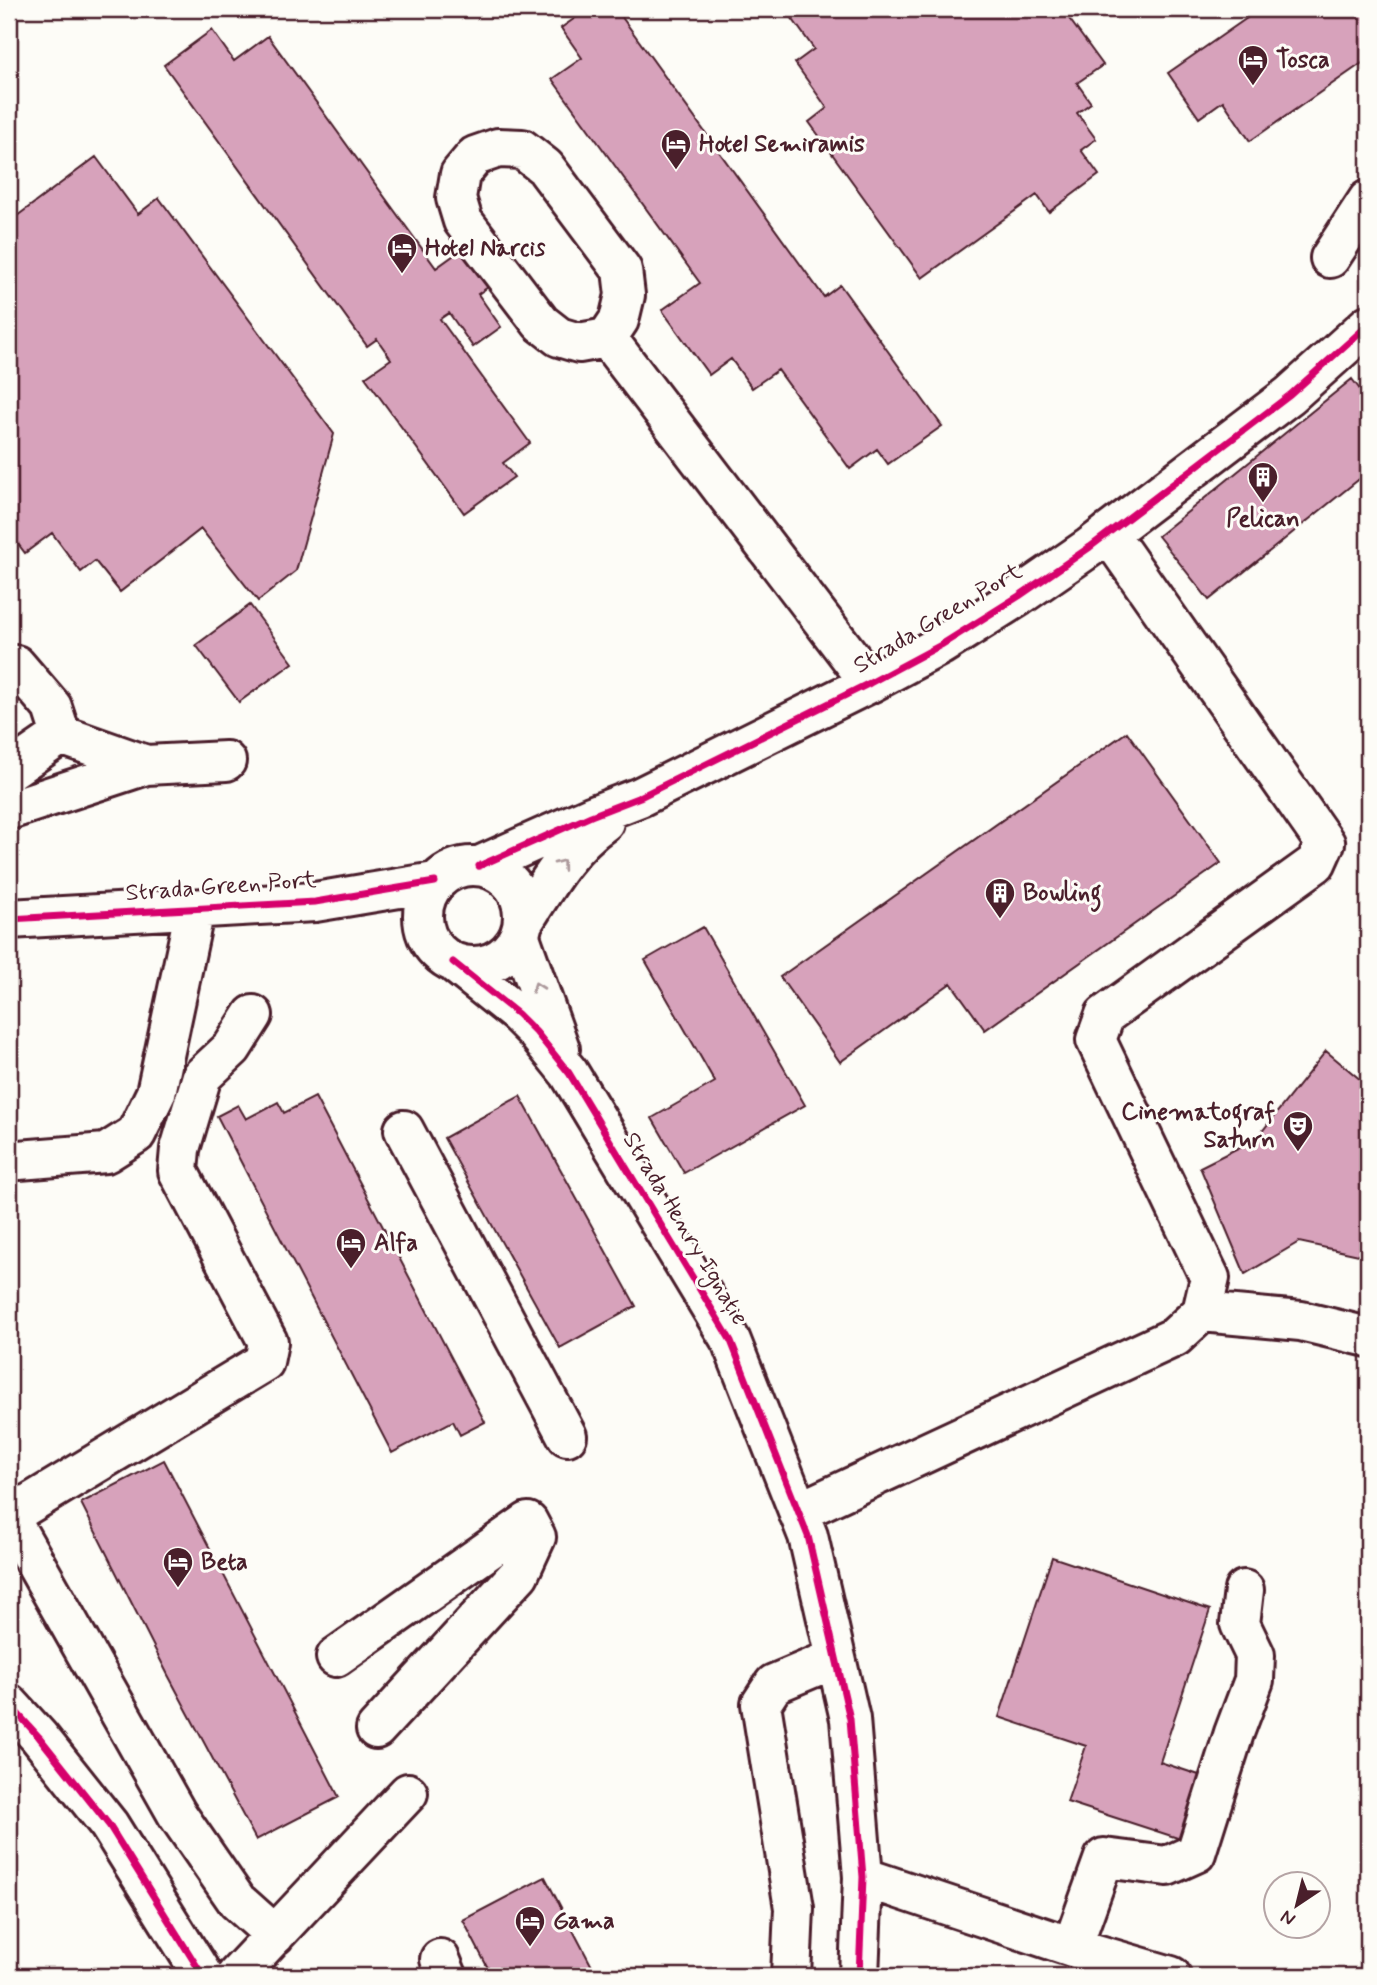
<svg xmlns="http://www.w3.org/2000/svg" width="1377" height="1985" font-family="Mynerve,sans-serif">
<rect width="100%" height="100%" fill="#fdfcf7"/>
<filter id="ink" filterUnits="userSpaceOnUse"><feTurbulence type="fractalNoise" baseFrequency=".0143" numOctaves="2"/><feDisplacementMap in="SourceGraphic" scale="14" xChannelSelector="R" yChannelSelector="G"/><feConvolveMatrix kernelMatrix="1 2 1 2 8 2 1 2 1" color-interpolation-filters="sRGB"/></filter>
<g filter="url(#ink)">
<!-- building -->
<path fill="#d7a2bb" stroke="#4a1f2b" stroke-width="2" d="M588 9H616L824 297 840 285 942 426 888 464 877 449 850 469 778 370 752 388 731 359 709 375 662 310 700 283 552 79 582 58 561 28Z
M797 9H1062L1103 65 1077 83 1091 103 1077 113 1096 139 1081 150 1099 175 1049 212 1037 195 922 278 809 122 827 108 795 63 814 49 789 14Z
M1260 9H1368V59L1250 141 1223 101 1199 118 1168 73Z
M212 30 234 61 268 36 436 268 468 245 494 283 478 294 501 327 473 347 449 313 440 319 530 443 503 463 514 477 464 513 365 377 391 359 377 339 367 346 164 65Z
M96 157 138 214 159 198 334 434 296 571 258 601 201 529 120 592 95 561 81 572 52 533 25 553 9 532V222Z
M1352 379 1368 400V472L1209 600 1158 536Z
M250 605 293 663 239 702 196 645Z
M1127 732 1221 863 985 1030 951 983 840 1062 780 977Z
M703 927 805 1105 684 1173 652 1118 715 1082 645 960Z
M1326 1051 1368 1086V1257L1299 1242 1245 1274 1200 1167 1256 1139Z
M520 1096 636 1306 560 1348 444 1138Z
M315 1097 485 1422 460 1435 453 1421 392 1453 217 1116 238 1105 246 1119 278 1102 284 1113Z
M164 1460 339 1797 256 1840 168 1675 81 1503Z
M1052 1557 1210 1610 1160 1762 1217 1781 1196 1844 1067 1802 1086 1746 999 1717Z
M545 1877 597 1976H492L463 1920Z"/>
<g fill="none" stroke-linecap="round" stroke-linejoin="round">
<!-- minor casing -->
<g stroke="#4a1f2b" stroke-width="44">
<path id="minor" d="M1330 258 1368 200
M607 338 579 343 559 337 541 323 463 221 456 198 460 174 475 156 498 148 522 149 545 167 622 270 625 295 619 320 607 338 870 683
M9 665H16L52 707 61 735 9 771
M61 735 146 765 226 761
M9 810 146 765
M423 916a50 50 0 1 1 100 0a50 50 0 1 1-100 0Z
M479 866 591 816 640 797 870 683 941 645 1019 596 1090 547 1290 395 1368 325
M9 919 315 902 435 882
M524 921C547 885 567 848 604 822
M520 937 560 1049
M453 962 518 1014 536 1032 569 1073 731 1341 808 1536 850 1719 863 1877 859 1976
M404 1130 567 1436
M19 1160 106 1153 136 1134 156 1093 195 909
M1202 1312 1301 1321 1368 1337
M798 1512 1175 1337 1202 1312 1210 1278 1096 1040 1105 1015 1316 863 1325 843 1108 533
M9 1516 264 1362 268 1342 178 1171 180 1149 202 1076 232 1048 253 1015
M9 1517 177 1814 237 1901 275 1935
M336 1657 528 1522 536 1537 519 1574 376 1729
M9 1704 39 1737 109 1825 203 1976
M863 1877 1072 1947 1171 1976
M1072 1947 1104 1858 1167 1866 1196 1853 1234 1733 1254 1680 1255 1655 1240 1624 1244 1590
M440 1959 447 1976
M236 1976 408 1793
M791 1976 794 1908 761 1704 774 1684 836 1658"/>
</g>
<!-- minor -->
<use href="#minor" stroke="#fdfcf7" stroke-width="38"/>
<!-- cycleway casing -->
<g stroke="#fdfcf7" stroke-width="11">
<path id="cycleway" d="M479 866 591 816 640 797 870 683 941 645 1019 596 1090 547 1290 395 1368 325
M9 919 315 902 435 882
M453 962 518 1014 536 1032 569 1073 731 1341 808 1536 850 1719 863 1877 859 1976
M9 1704 39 1737 109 1825 203 1976"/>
</g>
<!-- cycleway -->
<use href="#cycleway" stroke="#d6006c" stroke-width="7"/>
</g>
<!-- one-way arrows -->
<defs><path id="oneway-chevron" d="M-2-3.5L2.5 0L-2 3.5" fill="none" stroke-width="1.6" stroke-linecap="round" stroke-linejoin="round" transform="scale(1.75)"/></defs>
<g stroke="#ac999b">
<use href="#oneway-chevron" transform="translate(561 864) rotate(-53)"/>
<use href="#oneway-chevron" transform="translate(537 987) rotate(-110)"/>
</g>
</g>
<!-- icons -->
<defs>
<g id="hotel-pin" transform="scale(1.575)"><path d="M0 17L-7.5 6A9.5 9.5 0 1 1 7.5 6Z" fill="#4a1f2b" stroke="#fdfcf7"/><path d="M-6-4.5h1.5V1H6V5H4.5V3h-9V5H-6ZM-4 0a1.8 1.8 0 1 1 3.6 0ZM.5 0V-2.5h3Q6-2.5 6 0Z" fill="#fff"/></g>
<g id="building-pin" transform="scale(1.575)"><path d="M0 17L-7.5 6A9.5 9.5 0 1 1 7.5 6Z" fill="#4a1f2b" stroke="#fdfcf7"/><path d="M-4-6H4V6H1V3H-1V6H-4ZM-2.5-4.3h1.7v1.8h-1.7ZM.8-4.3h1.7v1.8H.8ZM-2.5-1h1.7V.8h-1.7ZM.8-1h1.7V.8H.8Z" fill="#fff"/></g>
<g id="theatre-pin" transform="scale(1.575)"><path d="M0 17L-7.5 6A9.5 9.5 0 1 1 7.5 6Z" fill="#4a1f2b" stroke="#fdfcf7"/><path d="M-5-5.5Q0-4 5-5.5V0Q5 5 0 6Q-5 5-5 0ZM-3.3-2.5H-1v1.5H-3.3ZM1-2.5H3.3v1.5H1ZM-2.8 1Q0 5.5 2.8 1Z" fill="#fff"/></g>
</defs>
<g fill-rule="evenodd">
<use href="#hotel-pin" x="1253" y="60"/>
<use href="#hotel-pin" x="676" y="144"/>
<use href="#hotel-pin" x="402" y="248"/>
<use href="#building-pin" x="1263" y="477"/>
<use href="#building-pin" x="1000" y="893"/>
<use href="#theatre-pin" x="1298" y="1126"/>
<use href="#hotel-pin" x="351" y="1243"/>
<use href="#hotel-pin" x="178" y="1562"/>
<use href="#hotel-pin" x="530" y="1921"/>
</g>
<g text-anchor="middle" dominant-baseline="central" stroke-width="6" stroke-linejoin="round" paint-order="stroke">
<!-- poi labels -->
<g font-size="24" font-weight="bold" fill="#4a1f2b" stroke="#fdfcf7" text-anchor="start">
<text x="1276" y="60">Tosca</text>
<text x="699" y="144">Hotel Semiramis</text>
<text x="425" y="248">Hotel Narcis</text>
<text x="1263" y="519" text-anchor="middle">Pelican</text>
<text x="1023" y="893">Bowling</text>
<text x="1275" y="1112" text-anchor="end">Cinematograf<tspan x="1275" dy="28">Saturn</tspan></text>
<text x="374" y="1243">Alfa</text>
<text x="201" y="1562">Beta</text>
<text x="553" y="1921">Gama</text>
</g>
<!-- street labels -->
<g font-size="24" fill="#4a1f2b" stroke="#fdfcf7">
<text transform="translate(938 619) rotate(-31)">Strada Green Port</text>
<text transform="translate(221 887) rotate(-4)">Strada Green Port</text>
<text transform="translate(685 1229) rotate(59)">Strada Henry Ignație</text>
</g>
</g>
<!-- margin -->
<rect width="1377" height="1985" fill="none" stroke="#fdfcf7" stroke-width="35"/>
<rect x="18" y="18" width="1342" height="1950" fill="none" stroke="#4a1f2b" stroke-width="2.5" filter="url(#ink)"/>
<!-- north arrow -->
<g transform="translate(1297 1905) rotate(215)"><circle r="33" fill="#fdfcf7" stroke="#b5a4a5" stroke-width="2"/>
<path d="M0-5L12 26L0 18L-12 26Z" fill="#4a1f2b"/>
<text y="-10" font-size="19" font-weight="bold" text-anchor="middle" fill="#4a1f2b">N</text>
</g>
</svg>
